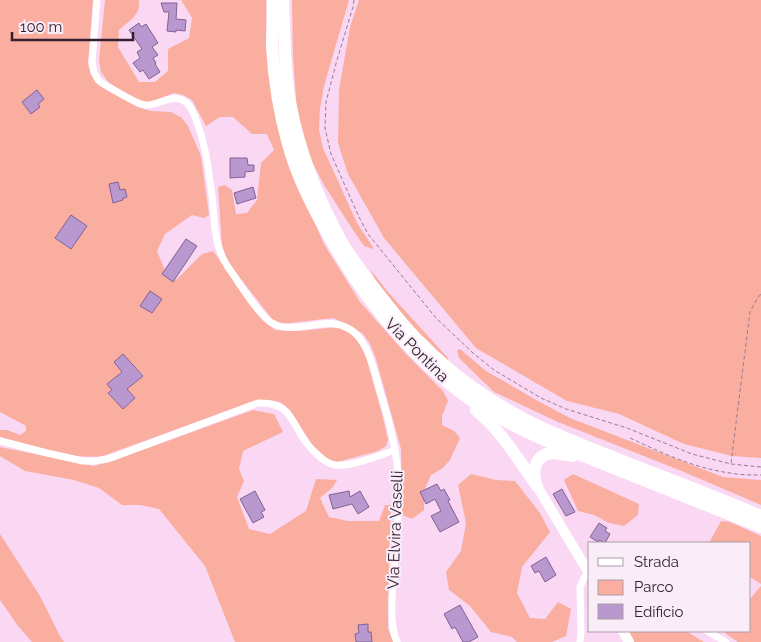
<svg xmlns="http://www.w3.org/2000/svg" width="761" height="642" font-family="Raleway,sans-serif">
<rect width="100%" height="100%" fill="#fad8f4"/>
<!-- green -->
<path fill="#f9ae9f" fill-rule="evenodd" d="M0 0H93L88 64 91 75 101 86 137 107 151 111 171 112 182 118 188 126 201 156 209 215 204 218 192 215 165 234 157 251 166 273 176 280 202 254 213 251 262 319 275 330 299 331 338 327 349 332 357 338 364 349 383 418 388 440 386 446 378 451 337 462 327 459 315 449 290 410 280 402 269 400 251 402 100 457 70 456 0 437V430H7L20 435 26 431V426L0 412ZM71 216 86 226 70 249 55 238ZM131 363 143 375 125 387 135 398 123 409 108 393 112 389 108 384Z
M105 0H139C141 15 129 21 119 30L118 47 139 82H155L168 71V49L189 38 192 18 181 0H266L267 55 303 197 324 244 360 302 406 354 443 391 448 401 442 416V425L454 431 460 438 450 460 443 468 431 475 424 491V510L412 519 402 515 401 449 376 359 370 344 363 334 353 327 333 318 281 324 272 319 227 261 222 245 218 187 225 185 232 190 236 214 247 213 257 200 261 163 274 150 267 134H252L233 117H220L206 126 192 100 183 95 174 93 151 102 143 103 109 83 101 72 99 60Z
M292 0H349L324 86 320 109 319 130 323 148 357 223 374 249 364 246 353 230 324 185 308 154 297 112 293 56Z
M359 0H761V458L732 456 684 444 619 414 567 401 476 348 384 238 348 174 338 143 339 90 350 27Z
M370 269 388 292 448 358V362L415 331 375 279Z
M460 349 486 371 538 401 570 418 723 477 761 480V505L684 472 558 422 494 392 459 358 457 351Z
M253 410 274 414 283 432 243 451 239 469 244 481 237 497 249 529 270 534 306 511 316 479 337 480 333 487 320 498 329 517 348 521H379L385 505H391L389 558 388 629 393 642H372L371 632H368V624L359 625V633L355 634 356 642H235L205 566 159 509 140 505H122L99 488 74 480 25 471 0 456V447L94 466 115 460Z
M471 474 496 480 515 481 540 513 550 532 522 567 517 593 530 618 545 619 558 602 571 609 566 636 552 642H517L512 637 491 632 470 606 449 590 446 572 461 551 466 523 458 485Z
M573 474 639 504 638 515 624 526 609 523 594 515 578 511 564 480Z
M721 521 730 522 761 536V584L750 577V543H709Z
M0 534 40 596 60 636 64 642H32L18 626 0 600Z
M761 586V642H738L725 633 728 631H750V599Z
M628 631H686L704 642H634Z"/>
<!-- building -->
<path fill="#b998cf" stroke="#816195" d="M161 3H177L176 19 186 20 185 31 176 30V32L167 31 169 12H164Z
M139 23 141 27 146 24 158 43 152 47 158 55 153 58 156 63 155 64 160 72 149 79 143 70 140 72 133 63 140 58 137 52 142 49 129 30Z
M37 90 44 99 38 104 40 107 31 114 22 102Z
M230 158H247L248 165H254V171L245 172V177L230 178Z
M118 182 120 190 125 189 127 197 123 198V200L113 203 109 184Z
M253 187 256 198 237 204 234 193Z
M71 215 87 226 71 249 55 238Z
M186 239 197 246 173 282 162 274Z
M150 291 162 299 152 313 140 306Z
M123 354 143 376 127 389 135 398 123 409 108 393 112 390 107 384 122 372 114 362Z
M437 484 441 491 444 489 450 500 448 501 459 522 440 532 431 516 441 511 435 499 426 504 420 492Z
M562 489 575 512 566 516 553 494Z
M255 491 265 510 261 512 264 517 253 523 240 499Z
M349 491 350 497 360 491 369 507 358 514 352 504 333 509 329 495Z
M599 523 607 528 605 531 610 534 605 543 599 540 598 542 590 537Z
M546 557 556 575 545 582 539 571 535 573 531 566Z
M460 605 478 637 469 642H463L455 627 452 629 444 614Z
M368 624V632H371L372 642H356L355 634 359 633 358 625Z"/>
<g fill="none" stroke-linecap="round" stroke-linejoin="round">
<!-- path -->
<path stroke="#977c92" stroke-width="1" stroke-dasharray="4 2.5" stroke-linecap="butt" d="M354 0 353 7 337 60 326 102 325 128 331 154 359 217 368 234 436 318 473 353 494 370 541 398 566 409 627 428 692 454 731 464 761 467
M630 438C662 453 694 468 730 473 740 475 751 475 761 475
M731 463 750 312 757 299 761 294"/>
<!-- street -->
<path stroke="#fff" stroke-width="7" d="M97 0 92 62 94 72 98 80 102 83C110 88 137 104 145 105 161 106 173 90 188 104 194 111 196 120 199 128 206 149 209 172 212 195 215 221 213 245 228 267 238 281 259 316 272 323 285 331 307 326 321 324 363 319 370 356 379 388 384 404 389 420 392 436 397 456 399 478 399 499 398 524 395 550 394 575 392 594 389 624 397 642
M0 441 47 453 83 461H93L108 459 258 403C285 402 289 414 301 435 306 443 311 449 318 455 323 460 329 464 335 465 351 467 380 455 395 450
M707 631 726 642
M580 642 581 632 580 587 584 578 590 573"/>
<!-- secondary -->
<path stroke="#fff" stroke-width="10" d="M537 486 590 575
M623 631 629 642"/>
<!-- highway -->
<path stroke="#fff" stroke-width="12" d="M273 0C273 16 272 32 272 47 274 79 279 113 288 144 295 171 307 196 320 220 359 295 419 371 493 414 530 436 572 451 611 467 661 487 711 507 761 527
M283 0C285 36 284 72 291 107 300 153 317 196 339 237 350 257 364 275 378 293 392 310 405 328 421 343 451 374 488 400 526 420 556 435 587 447 618 459 666 478 714 496 761 516
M476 410C501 431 518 459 537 486
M536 484C532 470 535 455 552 453 558 453 565 455 572 456"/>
</g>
<g text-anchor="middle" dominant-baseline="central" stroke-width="4" stroke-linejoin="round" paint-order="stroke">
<!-- street labels -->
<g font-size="16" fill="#352032" stroke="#f9eef7">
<text transform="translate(417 350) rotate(45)">Via Pontina</text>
<text transform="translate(395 530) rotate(-88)">Via Elvira Vaselli</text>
</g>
</g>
<!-- legend -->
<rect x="588" y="542" width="162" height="90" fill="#f9eef7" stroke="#ab9ca8"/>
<rect x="598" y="558" width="25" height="8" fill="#ffffff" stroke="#ab9ca8"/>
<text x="634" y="567" font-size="15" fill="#352032">Strada</text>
<rect x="598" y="580" width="25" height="15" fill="#f9ae9f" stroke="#ab9ca8"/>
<text x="634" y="592" font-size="15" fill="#352032">Parco</text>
<rect x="598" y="604" width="25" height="15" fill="#b998cf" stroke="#ab9ca8"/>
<text x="634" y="617" font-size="15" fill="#352032">Edificio</text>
<!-- scale -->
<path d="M12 32v8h121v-8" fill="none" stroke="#352032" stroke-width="2.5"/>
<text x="20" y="32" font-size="15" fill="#352032" stroke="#f9eef7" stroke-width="4" paint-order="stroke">100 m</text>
</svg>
